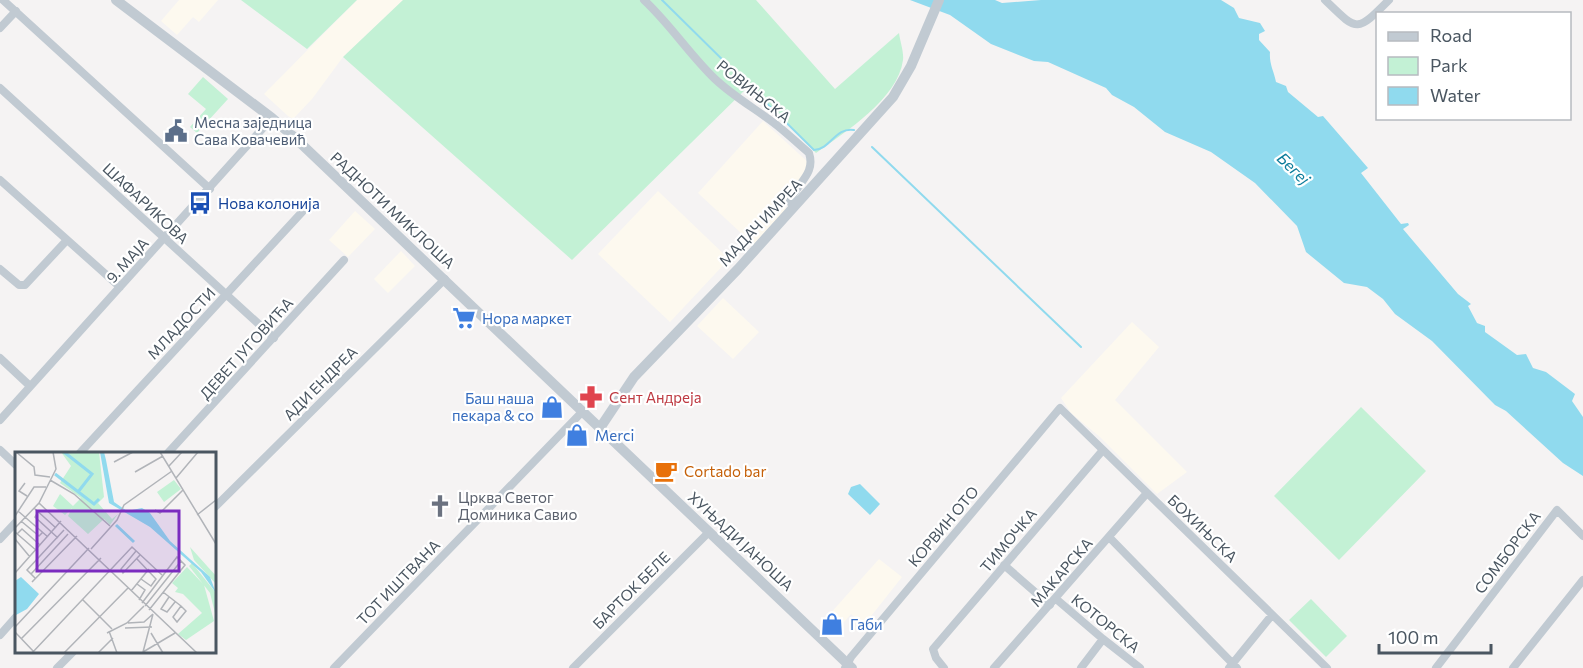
<svg xmlns="http://www.w3.org/2000/svg" width="1583" height="668" font-family="Commissioner,sans-serif">
<rect width="100%" height="100%" fill="#f5f3f3"/>
<!-- commercial -->
<path fill="#fdf9ef" d="M179 0H218L199 22 193 17 177 35 161 21Z
M357 0H403L343 57 312 99 293 119 288 116 264 94Z
M763 121 810 164 788 197 785 205 787 214 755 246 698 193Z
M658 191 729 259 670 322 598 254Z
M355 211 375 229 348 257 329 240Z
M401 251 415 266 388 293 374 279Z
M723 298 759 332 733 359 697 326Z
M1132 322 1159 347 1115 400 1187 472 1157 494 1100 437 1071 413 1061 398Z
M879 559 902 577 864 625 851 614 832 636 820 625Z"/>
<!-- green -->
<path fill="#c3f1d5" d="M241 0H357L307 49Z
M403 0H756L835 89 899 33C900 41 904 52 903 60 898 99 845 132 816 153L749 86 572 260 343 57Z
M203 77 228 99 197 133 190 127 206 109 188 94Z
M1361 407 1426 471 1339 560 1274 496Z
M1311 599 1347 636 1326 657 1289 620Z"/>
<!-- water -->
<path fill="#90daee" d="M910 0H995L1002 3 1041 0H1221L1234 8 1239 18 1260 23 1265 31 1259 34V40L1270 52C1269 64 1274 71 1276 82L1286 86 1288 92 1318 117 1323 116 1368 168 1361 173 1401 224 1408 223 1409 225 1403 229 1458 294 1471 304 1468 306 1477 323 1485 326V332L1517 355 1526 354 1533 368 1546 372 1575 394 1572 401 1583 417V476L1563 463 1506 411 1495 405 1432 341 1395 314 1383 299 1367 287 1344 283 1306 252 1297 226 1255 183 1211 152 1165 132 1134 107 1112 95 1106 88 1048 62 1034 61 991 44 950 15Z
M860 484 880 504 870 515 848 494 851 487Z"/>
<g fill="none" stroke-linecap="round" stroke-linejoin="round">
<!-- stream -->
<path stroke="#90daee" stroke-width="2" d="M662 0 814 150C831 149 835 127 854 130
M872 147 1081 347"/>
<!-- minor -->
<path stroke="#c1cad2" stroke-width="8" d="M3 0 210 189
M644 0C670 24 689 54 715 79 733 96 754 108 774 123 786 132 797 143 809 153 816 174 797 183 790 201L793 208
M1325 0C1358 32 1356 33 1389 0
M0 28 16 11
M0 88 274 338
M0 180 120 287
M0 269 19 285H25L67 240
M0 358 30 386
M0 420 272 118
M0 450 16 465
M79 454 303 211
M167 454 344 260
M214 508 445 279
M1109 537 1237 668
M0 539 16 522
M1004 565 1050 605
M1055 598 1103 639 1140 668
M0 635 16 617
M57 668 73 652
M334 668 582 412
M573 668 709 532
M845 668 851 657 1060 408 1327 668
M944 668 936 658 933 649 1103 450
M994 668 1147 493
M1081 668 1103 639
M1229 668 1272 615
M1436 668 1557 510 1583 536
M1513 668 1583 580"/>
<!-- tertiary -->
<path stroke="#c1cad2" stroke-width="10" d="M116 0 272 118 294 137 852 668
M600 428 634 377 738 269 893 97 911 66 939 0"/>
</g>
<!-- icons -->
<defs>
<g id="civic-bare" transform="scale(1.8)"><path d="M-.6-6.5H3V-4.5H.6V-3L4-1V1h2V6H-6V1h2V-1L-.6-3ZM-1.2 2.5V6h2.4V2.5Z" fill="#5c6f8a" stroke="#fff" stroke-width="2.5" paint-order="stroke"/></g>
<g id="bus-bare" transform="scale(1.8)"><path d="M-5-6H5V4H4V6H2V4H-2V6H-4V4H-5ZM-3.5-4V0h7V-4ZM-3.5 1.2v1.5H-2V1.2ZM2 1.2v1.5H3.5V1.2Z" fill="#1a4fb4" stroke="#fff" stroke-width="2.5" paint-order="stroke"/></g>
<g id="supermarket-bare" transform="scale(1.8)"><path d="M-6-5.5h2.5l.6 2H6L4.5 2H-2.5L-4.4-4H-6ZM-1.5 3.2a1.3 1.3 0 1 0 .1 0ZM3 3.2a1.3 1.3 0 1 0 .1 0Z" fill="#3f7fe0" stroke="#fff" stroke-width="2.5" paint-order="stroke"/></g>
<g id="pharmacy-bare" transform="scale(1.8)"><path d="M-2-6h4v4h4v4h-4v4h-4v-4h-4v-4h4Z" fill="#e0444e" stroke="#fff" stroke-width="2.5" paint-order="stroke"/></g>
<g id="shop-bare" transform="scale(1.8)"><path d="M-5-2.5h2.3a2.7 3.5 0 0 1 5.4 0H5L5.5 6h-11ZM-1.5-2.5h3a1.5 2.3 0 0 0-3 0Z" fill="#3f7fe0" stroke="#fff" stroke-width="2.5" paint-order="stroke"/></g>
<g id="cafe-bare" transform="scale(1.8)"><path d="M-5.5-4.5H6V0H3Q3 3.5 0 3.5H-2.5Q-5.5 3.5-5.5 0ZM3-3.2v2h1.7v-2ZM-6 4.5H4V6H-6Z" fill="#e8710a" stroke="#fff" stroke-width="2.5" paint-order="stroke"/></g>
<g id="church-bare" transform="scale(1.8)"><path d="M-1.2-6h2.4v3.5h3.3v2.4h-3.3V6h-2.4V-.1h-3.3v-2.4h3.3Z" fill="#6b7280" stroke="#fff" stroke-width="2.5" paint-order="stroke"/></g>
</defs>
<g fill-rule="evenodd">
<use href="#civic-bare" x="176" y="131"/>
<use href="#bus-bare" x="200" y="203"/>
<use href="#supermarket-bare" x="464" y="318"/>
<use href="#pharmacy-bare" x="591" y="397"/>
<use href="#shop-bare" x="552" y="407"/>
<use href="#shop-bare" x="577" y="435"/>
<use href="#cafe-bare" x="666" y="471"/>
<use href="#church-bare" x="440" y="506"/>
<use href="#shop-bare" x="832" y="624"/>
</g>
<g text-anchor="middle" dominant-baseline="central" stroke-width="4.5" stroke-linejoin="round" paint-order="stroke">
<!-- street labels -->
<g font-size="15" fill="#4a5661" stroke="#fff">
<text transform="translate(754 91) rotate(39)">РОВИЊСКА</text>
<text transform="translate(146 203) rotate(43)">ШАФАРИКОВА</text>
<text transform="translate(393 210) rotate(43)">РАДНОТИ МИКЛОША</text>
<text transform="translate(760 222) rotate(-47)">МАДАЧ ИМРЕА</text>
<text transform="translate(127 260) rotate(-48)">9. МАЈА</text>
<text transform="translate(181 323) rotate(-47)">МЛАДОСТИ</text>
<text transform="translate(246 348) rotate(-48)">ДЕВЕТ ЈУГОВИЋА</text>
<text transform="translate(320 383) rotate(-45)">АДИ ЕНДРЕА</text>
<text transform="translate(943 526) rotate(-50)">КОРВИН ОТО</text>
<text transform="translate(1203 528) rotate(44)">БОХИЊСКА</text>
<text transform="translate(1008 540) rotate(-50)">ТИМОЧКА</text>
<text transform="translate(741 541) rotate(43)">ХУЊАДИ ЈАНОША</text>
<text transform="translate(1507 552) rotate(-53)">СОМБОРСКА</text>
<text transform="translate(1061 572) rotate(-49)">МАКАРСКА</text>
<text transform="translate(398 582) rotate(-46)">ТОТ ИШТВАНА</text>
<text transform="translate(631 590) rotate(-45)">БАРТОК БЕЛЕ</text>
<text transform="translate(1106 623) rotate(39)">КОТОРСКА</text>
</g>
<!-- service labels -->
<g font-size="15" fill="#4e5e75" stroke="#fff" text-anchor="start">
<text x="194" y="122">Месна заједница<tspan x="194" dy="17">Сава Ковачевић</tspan></text>
</g>
<!-- transit labels -->
<g font-size="15" fill="#164399" stroke="#fff" text-anchor="start">
<text x="218" y="203">Нова колонија</text>
</g>
<!-- shop labels -->
<g font-size="15" fill="#366cbe" stroke="#fff" text-anchor="start">
<text x="482" y="318">Нора маркет</text>
<text x="534" y="398" text-anchor="end">Баш наша<tspan x="534" dy="17">пекара &amp; co</tspan></text>
<text x="595" y="435">Merci</text>
<text x="850" y="624">Габи</text>
</g>
<!-- health labels -->
<g font-size="15" fill="#be3a42" stroke="#fff" text-anchor="start">
<text x="609" y="397">Сент Андреја</text>
</g>
<!-- food labels -->
<g font-size="15" fill="#c56008" stroke="#fff" text-anchor="start">
<text x="684" y="471">Cortado bar</text>
</g>
<!-- worship labels -->
<g font-size="15" fill="#5b616d" stroke="#fff" text-anchor="start">
<text x="458" y="497">Црква Светог<tspan x="458" dy="17">Доминика Савио</tspan></text>
</g>
<!-- water labels -->
<g font-size="16" font-style="italic" fill="#0c7c9b" stroke="#fff">
<text transform="translate(1294 168) rotate(44)">Бегеј</text>
</g>
</g>
<!-- overview -->
<g transform="translate(15 452)">
<rect width="201" height="201" fill="#f5f3f3"/>
<path d="M46 0H84L89 45 83 51 97 67 103 62 95 73 89 67 73 82 53 64 57 56 50 63 38 54 45 42 58 54 66 46 45 31 56 14ZM159 28 166 37 149 50 142 40ZM175 95 201 124V132L179 108ZM177 111 201 141V165L195 141 174 114ZM172 115 189 133 199 169 171 188 163 182 187 161 168 142 160 140 163 136 157 131Z" fill="#c3f1d5"/>
<path d="M85 0H89L91 8 99 50 112 59 127 56 135 61 155 89 195 125 201 141 186 120 135 75 94 51ZM6 125 24 142 12 157 1 163 0 129Z" fill="#90daee"/>
<path fill="none" stroke="#90daee" stroke-width="3" d="M49 0 77 22 63 40M40 22 79 52 84 47M101 73 119 90"/>
<path fill="none" stroke="#b1b4b9" stroke-width="1.5" d="M1 0 19 15 20 23 35 25M145 0 201 92M99 10 118 0M154 14 167 0M120 20 148 4M161 26 183 0M35 28 59 42 95 74M10 31 4 39 12 44M24 51 182 201M19 56 41 76M140 58 145 61 168 38M3 59 33 85M23 60 20 65 43 86M182 63 201 48M0 64 19 35H31M6 69 24 84 28 80M0 76 24 51 41 17 38 0M0 80 22 99M2 82 7 77 25 93M0 87 15 105M76 97 102 68 109 53 157 19M121 99 106 117 108 121 125 103M122 107 141 127 136 134 126 127M0 121 46 69M16 122 53 82M20 126 12 118 49 78M17 130 62 84M122 132 130 138 124 148M116 139 134 117M148 140 166 154 171 159 162 170 158 165 166 154M154 145 146 157 152 160 160 150M68 148 97 177M127 151 162 105 170 113 134 158M130 154 166 109M113 171 129 170 138 162M0 175 74 96M110 176 137 175M94 179 102 201M0 180 19 200M92 181 112 171 129 154M136 181 148 201M6 187 86 106M128 200 138 162M128 200 160 181M17 201 117 95 147 123M49 201 113 136M83 201 98 186"/>
<path fill="#7b2cbf" fill-opacity="0.15" stroke="#7b2cbf" stroke-width="3" d="M22 59H164V119H22Z"/>
<rect width="201" height="201" fill="none" stroke="#4a5661" stroke-width="3"/>
</g>
<!-- legend -->
<rect x="1376" y="12" width="195" height="108" fill="#ffffff" stroke="#b7bbc0" stroke-width="1.5"/>
<rect x="1388" y="32" width="30" height="9" fill="#c1cad2" stroke="#b7bbc0" stroke-width="1.5"/>
<text x="1430" y="42" font-size="18" fill="#4a5661">Road</text>
<rect x="1388" y="57" width="30" height="18" fill="#c3f1d5" stroke="#b7bbc0" stroke-width="1.5"/>
<text x="1430" y="72" font-size="18" fill="#4a5661">Park</text>
<rect x="1388" y="87" width="30" height="18" fill="#90daee" stroke="#b7bbc0" stroke-width="1.5"/>
<text x="1430" y="102" font-size="18" fill="#4a5661">Water</text>
<!-- scale -->
<path d="M1379 644v9h112v-9" fill="none" stroke="#4a5661" stroke-width="3"/>
<text x="1388" y="644" font-size="18" fill="#4a5661" stroke="#ffffff" stroke-width="4.5" paint-order="stroke">100 m</text>
</svg>
